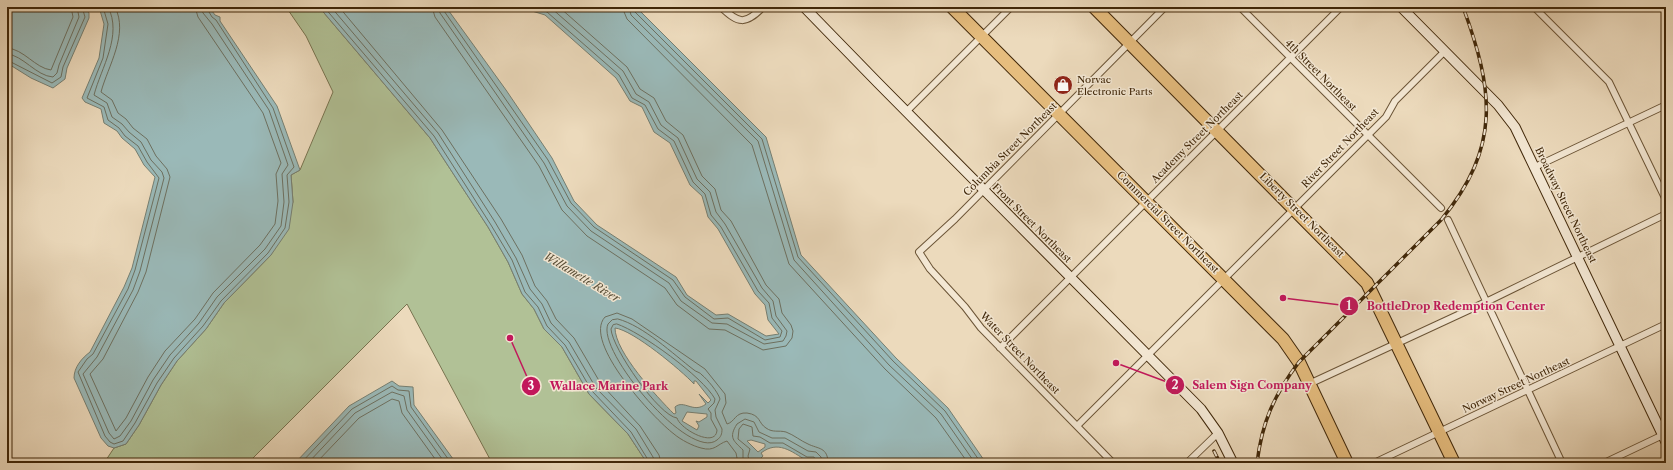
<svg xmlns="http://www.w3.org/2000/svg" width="1673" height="470" font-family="'Libre Caslon Text',serif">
<rect width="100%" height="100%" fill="#ecdabc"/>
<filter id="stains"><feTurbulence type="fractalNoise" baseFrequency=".005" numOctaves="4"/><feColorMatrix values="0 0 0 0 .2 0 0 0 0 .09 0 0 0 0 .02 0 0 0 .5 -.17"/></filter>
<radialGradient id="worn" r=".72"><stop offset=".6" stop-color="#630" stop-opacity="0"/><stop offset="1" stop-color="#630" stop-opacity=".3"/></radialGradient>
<!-- green -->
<path fill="#b1c196" stroke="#787450" d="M286 7H319L430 138 488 227 508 262 522 294 534 309 544 329 562 347 589 394 628 434 647 463H492L407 304 248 463H104L114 448 126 444 139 425 161 385 177 361 206 329 224 303 271 255 293 202 291 175 300 170 333 92 306 36Z"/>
<!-- water -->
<path fill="#9ab9b8" stroke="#767f72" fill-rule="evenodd" d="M7 7H85L89 13V18L67 68 65 79 53 88 31 78 7 63Z
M99 7H209L215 15 220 17V21L277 106 300 170 291 175 293 202 289 229 271 255 224 303 206 329 177 361 161 385 139 425 126 444 114 448 108 446 101 438 74 378C74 367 82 358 90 352L124 287 132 268 155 177 144 165 135 149 122 138 117 131 104 123 101 109 85 102 82 98 99 58 104 24Z
M319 7H446L506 90 552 158 574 201 597 225 676 277 687 295 716 315 728 314 766 336 779 334 768 320 765 305 755 294 718 229 708 217 702 196 690 185 670 143 654 132 642 107 630 101 616 78 545 15 519 7H636L766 137 801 255 896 358 948 408 986 463H815L812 460 807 461C791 451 778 440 761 453L763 456 761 458 763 463H647L628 434 589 394 562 347 544 329 534 309 522 294 508 262 488 227 430 138ZM615 328C633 330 681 370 694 384V381H696L711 400 708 403 699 394 706 404C693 414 684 399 675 407L676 413 674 414C657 397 615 352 615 328ZM687 412 707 414V417L699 422 696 421 699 426 697 430 682 421ZM751 440 765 444V447L758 452 747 441Z
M392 381 399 386 413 387 414 405 456 463H295L349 406Z"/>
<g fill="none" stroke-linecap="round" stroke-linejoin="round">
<!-- shore -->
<path stroke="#6d7060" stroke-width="1" d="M103 7 108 24 103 58 87 98 104 107 108 120 119 128 125 136 138 146 147 162 159 178 135 270 128 289 93 354 87 359 78 372 105 436 110 442 114 444 123 441 135 423 157 383 174 358 203 326 221 301 268 253 285 228 289 202 287 175 294 167 273 108 216 20 212 17 206 7
M108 7C123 35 101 68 94 95L107 103 112 117 122 124 129 132 141 142 151 160 162 172 164 178 140 271 133 290 97 357 83 374 109 433 114 439 120 436 131 421 153 380 170 355 199 323 217 297 265 249 281 226 284 202 282 174 288 165 269 110 212 24 203 13 201 7
M115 7C129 34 108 66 101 92L112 100 118 113 126 119 133 128 147 139 156 156 167 169 170 177 146 272 138 292 103 359 90 374 116 431 126 418 148 377 165 351 195 319 213 293 260 245 275 224 278 201 276 174 281 163 263 113 198 17 195 7
M324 7 434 136 491 225 512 260 525 292 538 307 547 326 565 345 592 391 631 432 650 463
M331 7 438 133 495 222 516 258 530 289 542 304 551 323 569 342 596 388 636 429 653 457 655 463
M339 7 442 130 501 219 522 255 535 286 547 301 556 319 574 338 601 384 640 426 659 455 661 463
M432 7 435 17 539 166 562 210 587 236 665 288 677 305 709 329 725 330 763 350 786 346 792 338 793 331 791 325 782 313 779 299 766 285 731 221 721 210 715 189 702 176 683 135 666 121 654 98 640 89 627 67 559 7
M438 7 440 13 544 163 567 206 591 231 669 283 681 301 712 323 727 324 764 344 783 341 786 336 787 331 776 316 773 301 762 288 725 224 716 212 710 192 697 179 678 138 661 125 649 102 636 94 623 71 550 7
M444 7V11L548 160 571 203 594 227 673 280 685 297 714 319 728 318 765 340 780 337 782 331 772 318 769 303 758 291 721 227 711 215 705 194 693 182 674 141 658 129 645 105 632 98 619 75 547 12 533 7
M622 7 627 19 752 145 789 264 885 369 936 418 968 463
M629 7 631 15 758 141 794 260 889 365 941 414 975 463
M634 7 635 12 762 139 798 257 893 361 945 411 981 463
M7 48C24 49 35 68 51 70L73 17 71 7
M7 54C23 55 36 76 53 77L57 73 59 65 79 17 77 7
M7 60 52 83 61 77 63 67 85 17 82 7
M618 319C644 326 673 354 694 370 696 372 700 372 702 375 707 379 718 392 720 399L715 410 716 417 722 429C722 434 721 437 717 440 690 462 596 351 608 324L612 320Z
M617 324C641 332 703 377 715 399L714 403 708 409 711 413V419L717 430C716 449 680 429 677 418 659 416 612 348 611 329L613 325Z
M301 463 352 409 392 386 398 390 409 391 411 407 451 463
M308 463 355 413 392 392 404 396 407 410 445 463
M316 463 359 418 392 399 399 401 402 413 438 463
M738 463 736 453 727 441C717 444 715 452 701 448 693 446 681 440 674 434 654 419 582 342 605 317L617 313 632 319 705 369 725 394 726 403 722 412 727 424C735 422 735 412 747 413 761 415 758 423 766 428 773 433 778 430 786 432 794 435 801 441 808 444 818 449 828 447 828 463
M745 463 743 458V450C734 441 728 438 737 424L745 419 754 422 759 432 772 438H785L808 451 816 452 821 457 822 463
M758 463 749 460 748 456 750 449 738 439 739 429 743 424 752 427 753 436 760 437 770 443H783L807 457H814L817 463"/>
<!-- street casing -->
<g stroke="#6b5436" stroke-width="8">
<path id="street" d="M721 7C739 24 745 25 763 7
M1240 7 1441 208
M1534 7 1609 82 1666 200
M906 112 1011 7
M1535 167 1666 105
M1448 220 1562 463
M1000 348 1341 7
M1309 384 1486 302 1666 214
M1077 426 1386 117 1395 101 1445 51
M1113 463 981 328 965 307 930 269 919 252 955 219 1165 7
M1187 463 1218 433
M1374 463 1666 324
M1604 463 1665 434"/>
</g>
<!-- secondary casing -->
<g stroke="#402709" stroke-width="11">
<path id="secondary" d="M804 7 878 83 1201 409 1218 433 1233 463
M1401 7 1498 105 1515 127 1666 442"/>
</g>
<!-- highway casing -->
<g stroke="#402709" stroke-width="14">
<path id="highway" d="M952 7 1283 339 1299 362 1347 463
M1094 7 1367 283 1454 463"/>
</g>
<!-- street -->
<use href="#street" stroke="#f3e7d3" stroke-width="6"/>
<!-- secondary -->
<use href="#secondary" stroke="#f3e7d3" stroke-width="9"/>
<!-- highway -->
<use href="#highway" stroke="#e6bd7e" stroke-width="12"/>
<!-- rail casing -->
<g stroke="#402709" stroke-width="3.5">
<path id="rail" d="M1214 451 1220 463
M1257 463C1262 422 1274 395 1299 362L1441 220C1501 147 1494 91 1463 7"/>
</g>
<!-- rail -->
<use href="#rail" stroke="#f3e7d3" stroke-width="2" stroke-dasharray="6" stroke-linecap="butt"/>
</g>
<!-- icons -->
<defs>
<g id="shop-disc" transform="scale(1)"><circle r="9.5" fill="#8f2418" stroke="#f3e7d3"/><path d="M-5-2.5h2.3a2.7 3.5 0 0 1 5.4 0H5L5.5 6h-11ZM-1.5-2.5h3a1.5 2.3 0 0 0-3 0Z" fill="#fff"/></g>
</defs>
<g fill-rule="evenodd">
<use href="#shop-disc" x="1063" y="85"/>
</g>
<g text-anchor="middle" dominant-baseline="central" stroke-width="3" stroke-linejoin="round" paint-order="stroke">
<!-- street labels -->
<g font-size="10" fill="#402709" stroke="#f3e7d3">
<text transform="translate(1321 75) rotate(45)">4th Street Northeast</text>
<text transform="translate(1197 137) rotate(-45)">Academy Street Northeast</text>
<text transform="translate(1340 148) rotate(-46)">River Street Northeast</text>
<text transform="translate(1010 149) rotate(-45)">Columbia Street Northeast</text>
<text transform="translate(1566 205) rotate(64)">Broadway Street Northeast</text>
<text transform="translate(1302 215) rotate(45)">Liberty Street Northeast</text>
<text transform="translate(1168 222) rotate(45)">Commercial Street Northeast</text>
<text transform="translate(1032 223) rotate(45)">Front Street Northeast</text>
<text transform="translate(1020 353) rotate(46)">Water Street Northeast</text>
<text transform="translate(1516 385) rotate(-25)">Norway Street Northeast</text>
</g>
<!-- poi labels -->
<g font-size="10" fill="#402709" stroke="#f3e7d3" text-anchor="start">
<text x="1077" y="79">Norvac<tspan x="1077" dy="12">Electronic Parts</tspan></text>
</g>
<!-- water labels -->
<g font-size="11" font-style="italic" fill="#564c35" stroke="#f3e7d3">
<text transform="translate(582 277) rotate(31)">Willamette River</text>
</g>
</g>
<!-- callouts -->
<path fill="none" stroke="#c2185b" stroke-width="1.5" d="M1283 298L1349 306M1116 363L1175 385M510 338L531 386"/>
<g fill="#c2185b" stroke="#f3e7d3" stroke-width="1.5">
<circle cx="1283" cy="298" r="4"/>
<circle cx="1116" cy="363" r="4"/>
<circle cx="510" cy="338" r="4"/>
<circle cx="1349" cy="306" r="10"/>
<circle cx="1175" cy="385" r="10"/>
<circle cx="531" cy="386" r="10"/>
</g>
<g font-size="12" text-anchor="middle" font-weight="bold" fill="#fff">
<text x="1349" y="310">1</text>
<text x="1175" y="389">2</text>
<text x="531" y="390">3</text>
</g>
<g font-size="11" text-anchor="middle" font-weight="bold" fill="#c2185b" stroke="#f3e7d3" stroke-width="3" stroke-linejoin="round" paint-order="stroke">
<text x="1456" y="310">BottleDrop Redemption Center</text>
<text x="1252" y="389">Salem Sign Company</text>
<text x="609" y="390">Wallace Marine Park</text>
</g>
<!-- margin -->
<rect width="1673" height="470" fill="none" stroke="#ecdabc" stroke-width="24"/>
<rect x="8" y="8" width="1657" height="454" fill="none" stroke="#402709" stroke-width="2"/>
<rect x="12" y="12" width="1649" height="446" fill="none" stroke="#402709"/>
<rect width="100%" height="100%" filter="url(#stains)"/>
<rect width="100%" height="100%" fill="url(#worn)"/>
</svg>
